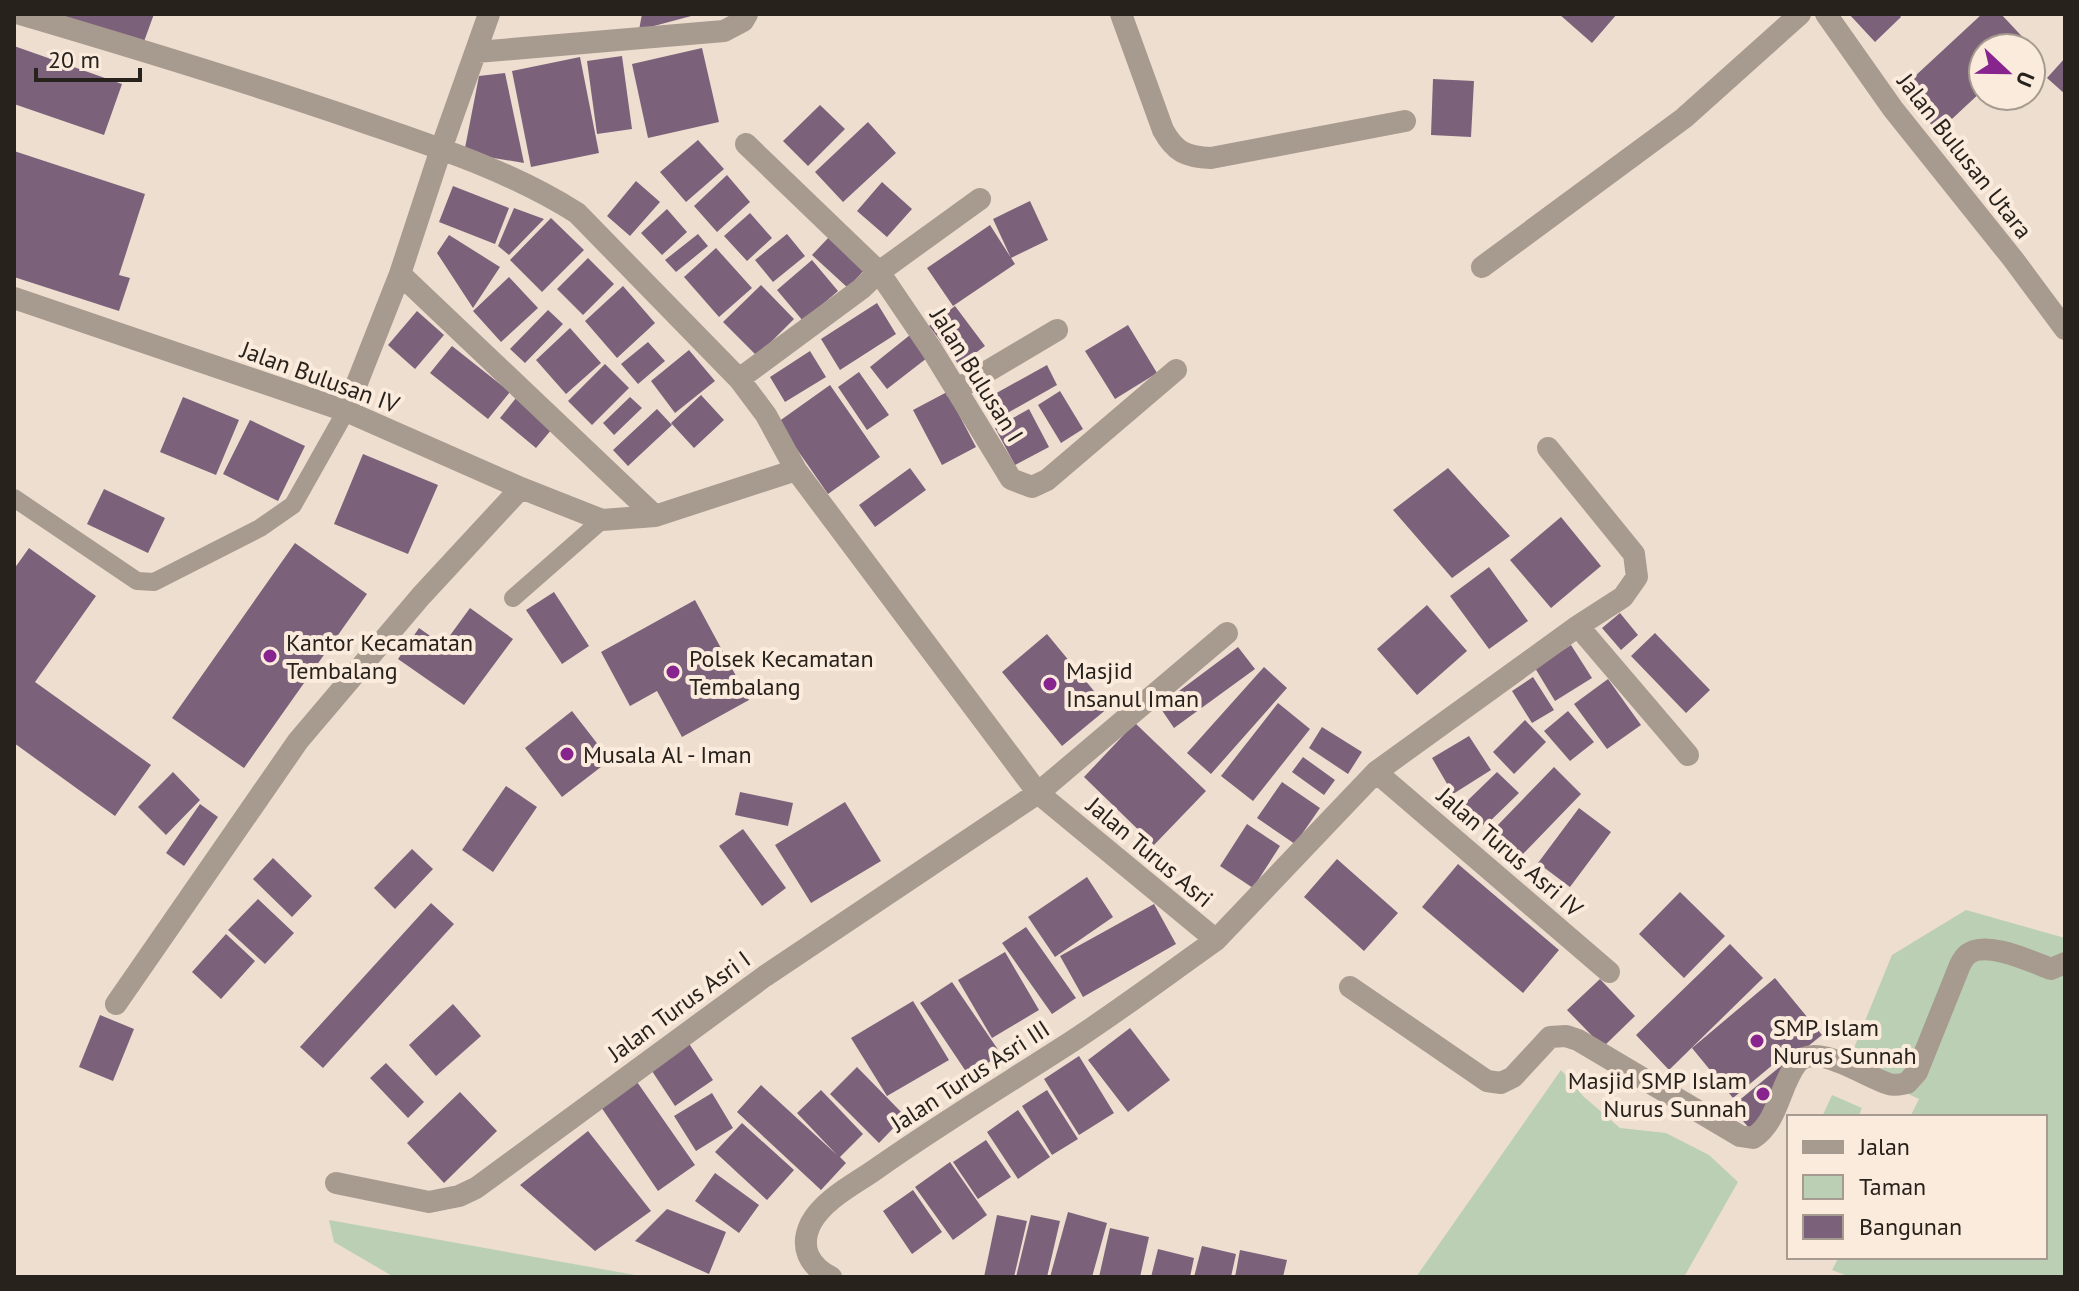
<svg xmlns="http://www.w3.org/2000/svg" width="2079" height="1291" font-family="'PT Sans',sans-serif">
<rect width="100%" height="100%" fill="#edded0"/>
<!-- green -->
<path fill="#bbcfb4" d="M1966 910 2065 938V1277H1850L1832 1270 1839 1257H2045V1117H1910L1919 1099 1847 1065 1892 955Z
M1561 1070 1583 1096 1620 1128 1666 1133 1709 1155 1738 1182 1684 1277H1416Z
M1832 1095 1862 1108 1858 1117H1822Z
M329 1220 646 1277H394L334 1242Z"/>
<!-- building -->
<path fill="#7c617a" d="M51 14H154L142 47Z
M642 14H695V15L639 30Z
M1559 14H1617L1592 43Z
M1849 14H1899L1901 17 1875 42Z
M1982 14H2001L2030 45 2028 48H1983V90L1938 132 1900 90Z
M14 46 122 84 104 135 14 104Z
M702 48 719 122 648 138 632 64Z
M622 56 632 129 597 134 587 61Z
M580 57 599 153 531 167 512 71Z
M2065 58V94L2047 78Z
M505 73 524 163 464 153 479 76Z
M1433 79 1474 81 1471 137 1431 135Z
M820 105 845 129 808 166 783 141Z
M868 122 896 153 843 202 815 172Z
M698 140 724 169 686 202 660 172Z
M14 151 145 194 119 275 130 278 119 311 14 277Z
M727 175 750 202 717 232 694 206Z
M636 181 660 202 630 236 607 216Z
M882 182 912 209 887 237 857 211Z
M453 186 509 208 495 244 439 222Z
M1030 201 1048 240 1011 258 993 219Z
M514 208 544 219 509 255 498 246Z
M667 209 687 232 662 255 641 233Z
M750 213 772 238 747 261 724 236Z
M551 218 584 250 542 292 510 260Z
M990 225 1015 264 953 306 927 268Z
M698 234 708 246 676 272 665 260Z
M787 234 805 256 773 282 755 260Z
M449 235 500 267 473 308 437 253Z
M830 236 865 269 848 288 812 255Z
M716 248 752 288 719 317 684 277Z
M588 258 614 284 583 315 557 289Z
M812 260 838 291 803 321 777 290Z
M509 277 538 308 501 342 473 311Z
M761 285 794 319 757 356 723 322Z
M623 286 655 323 617 358 585 321Z
M877 303 896 334 840 370 821 339Z
M955 306 985 346 959 365 929 326Z
M548 310 563 324 525 363 510 349Z
M417 311 444 335 415 369 388 345Z
M1128 325 1157 373 1115 399 1085 351Z
M570 328 601 363 566 394 536 360Z
M910 335 927 358 887 389 870 367Z
M648 342 665 361 638 384 621 364Z
M452 346 510 392 488 419 430 373Z
M689 350 715 381 675 413 651 381Z
M810 351 826 377 785 402 770 377Z
M605 364 629 388 592 425 568 401Z
M1047 365 1057 385 995 420 984 400Z
M859 372 889 415 867 430 838 387Z
M830 385 880 457 828 494 778 422Z
M1060 391 1083 429 1061 443 1038 405Z
M947 392 976 447 942 465 913 410Z
M520 393 557 423 536 448 500 418Z
M701 395 724 420 694 448 671 423Z
M183 397 239 420 216 475 160 452Z
M630 397 642 408 614 435 603 423Z
M657 409 672 425 628 466 613 450Z
M1029 409 1049 447 1015 465 995 428Z
M250 420 305 446 278 501 223 474Z
M363 454 438 485 408 554 334 524Z
M910 468 926 490 875 527 859 505Z
M1448 468 1510 536 1452 578 1393 510Z
M104 489 165 518 148 553 87 524Z
M1561 517 1601 566 1551 608 1510 560Z
M295 543 367 594 244 768 172 718Z
M29 548 96 596 35 682 151 765 115 816 14 743V569Z
M1489 567 1528 621 1489 649 1450 596Z
M554 592 589 646 562 664 526 610Z
M695 600 749 700 682 737 657 691 630 706 601 652Z
M1427 605 1467 651 1417 695 1377 649Z
M470 608 513 639 464 705 398 659 419 628 443 645Z
M1620 613 1638 635 1621 650 1602 628Z
M1655 633 1710 690 1686 713 1631 656Z
M1047 634 1108 708 1062 746 1002 672Z
M1571 645 1592 678 1555 701 1535 668Z
M1238 647 1255 669 1174 728 1159 706Z
M1264 667 1287 688 1211 774 1187 753Z
M1533 677 1554 710 1532 723 1512 691Z
M1608 679 1641 725 1607 749 1574 704Z
M1278 703 1310 729 1253 801 1221 776Z
M572 711 610 760 562 797 525 748Z
M1568 711 1594 742 1570 761 1544 731Z
M1525 720 1546 742 1514 774 1493 752Z
M1135 723 1206 791 1154 845 1084 777Z
M1322 727 1362 752 1348 774 1309 748Z
M1469 736 1491 770 1453 794 1432 758Z
M1303 757 1335 780 1324 795 1292 772Z
M1554 767 1581 794 1521 856 1494 829Z
M173 772 200 800 166 835 138 807Z
M1497 772 1519 793 1485 826 1463 805Z
M1282 782 1320 808 1295 844 1257 818Z
M506 786 537 807 493 872 462 850Z
M740 792 793 803 788 826 735 815Z
M845 802 881 861 811 903 775 845Z
M200 804 218 817 184 866 166 853Z
M1579 808 1611 832 1570 887 1538 863Z
M1247 824 1280 846 1253 888 1220 866Z
M743 829 786 888 762 906 719 846Z
M412 849 433 869 395 909 374 888Z
M273 858 312 896 292 917 253 879Z
M1337 859 1398 913 1364 951 1304 897Z
M1458 864 1559 950 1523 993 1422 907Z
M1087 877 1113 917 1055 957 1028 917Z
M1680 892 1725 936 1684 978 1639 934Z
M258 899 294 933 265 964 228 930Z
M431 903 454 924 323 1068 300 1047Z
M1154 904 1176 944 1083 997 1060 956Z
M1026 927 1076 998 1052 1014 1002 943Z
M226 934 255 961 221 999 192 972Z
M1730 944 1763 978 1669 1070 1636 1035Z
M1005 952 1039 1010 992 1038 958 980Z
M1775 978 1822 1035 1792 1059 1787 1053 1733 1098 1692 1048Z
M1600 979 1635 1016 1603 1047 1567 1010Z
M952 982 1001 1054 969 1076 920 1003Z
M913 1001 949 1060 887 1096 851 1038Z
M453 1004 481 1036 436 1076 409 1045Z
M100 1015 134 1029 113 1081 79 1067Z
M1130 1028 1170 1080 1128 1112 1088 1060Z
M686 1039 713 1080 675 1106 648 1065Z
M1079 1056 1114 1113 1079 1135 1044 1079Z
M1787 1061 1755 1135 1731 1107Z
M386 1063 424 1102 408 1118 370 1078Z
M857 1067 905 1116 879 1143 830 1094Z
M635 1079 695 1165 658 1191 599 1104Z
M761 1085 837 1155 797 1113 821 1090 863 1134 840 1157 846 1163 821 1190 737 1112Z
M1047 1090 1078 1139 1052 1155 1022 1106Z
M460 1092 497 1131 444 1183 407 1143Z
M712 1093 733 1128 696 1151 674 1116Z
M1018 1110 1050 1157 1018 1179 987 1132Z
M742 1123 794 1170 767 1200 715 1152Z
M588 1131 651 1211 595 1251 520 1185Z
M986 1140 1011 1177 978 1199 953 1162Z
M950 1162 987 1215 953 1240 915 1187Z
M715 1173 759 1205 739 1233 695 1201Z
M913 1190 942 1232 912 1254 883 1211Z
M667 1209 726 1232 709 1274 635 1241Z
M1068 1212 1107 1223 1092 1277H1050Z
M997 1215 1027 1221 1014 1277H984Z
M1031 1215 1060 1221 1047 1277H1016Z
M1110 1228 1149 1237 1140 1277H1099Z
M1202 1246 1236 1254 1231 1277H1194Z
M1158 1249 1194 1258 1190 1277H1151Z
M1240 1250 1287 1260 1283 1277H1235Z"/>
<g fill="none" stroke-linecap="round" stroke-linejoin="round">
<!-- service -->
<path stroke="#a79a8e" stroke-width="18" d="M14 498 137 581 154 582 260 528 293 505 346 411
M513 598 602 520"/>
<!-- minor -->
<path stroke="#a79a8e" stroke-width="22" d="M20 14C132 47 241 80 352 118 429 145 508 169 577 213L739 379 766 415 796 470
M1121 14 1163 130C1175 152 1186 157 1211 158L1405 121
M1826 14 1893 109 2013 259 2065 329
M477 52 724 31 743 21 747 14
M746 144 879 272 980 199
M1482 267 1684 118 1800 14
M400 274 655 516
M14 298 346 411 521 488 602 520 655 516 796 470 1038 793 1216 940 1376 772 1578 626 1623 597 1637 577 1634 554 1548 448
M739 379 861 289 879 272 932 350 1011 479 1032 487 1047 480 1176 370
M956 390 1057 330
M346 411 400 274 441 149 489 14
M1578 626 1688 755
M1376 772 1609 972
M1350 987 1487 1081 1501 1083 1513 1077 1550 1037 1566 1036 1578 1040 1740 1136 1753 1138C1779 1121 1779 1086 1797 1063 1816 1041 1865 1077 1889 1084 1895 1086 1901 1084 1907 1083L1917 1072 1960 965C1962 961 1964 957 1968 954 1987 940 2032 962 2051 969L2065 963
M116 1004 298 741 421 596 521 488
M336 1183 429 1202 459 1196 476 1188 765 976 1038 793 1227 633
M831 1277C809 1266 799 1247 811 1223 824 1199 855 1184 876 1169 940 1124 1006 1084 1071 1042 1120 1010 1168 974 1216 940"/>
</g>
<!-- markers -->
<g fill="#87248d" stroke="#faebdd" stroke-width="3">
<circle cx="270" cy="656" r="8"/>
<circle cx="673" cy="672" r="8"/>
<circle cx="1050" cy="684" r="8"/>
<circle cx="567" cy="754" r="8"/>
<circle cx="1757" cy="1041" r="8"/>
<circle cx="1763" cy="1094" r="8"/>
</g>
<g text-anchor="middle" dominant-baseline="central" stroke-width="8" stroke-linejoin="round" paint-order="stroke">
<!-- street labels -->
<g font-size="24" fill="#28221d" stroke="#faebdd">
<text transform="translate(1965 156) rotate(52)">Jalan Bulusan Utara</text>
<text transform="translate(977 375) rotate(58)">Jalan Bulusan I</text>
<text transform="translate(320 377) rotate(20)">Jalan Bulusan IV</text>
<text transform="translate(1150 852) rotate(40)">Jalan Turus Asri</text>
<text transform="translate(1510 852) rotate(41)">Jalan Turus Asri IV</text>
<text transform="translate(679 1006) rotate(-36)">Jalan Turus Asri I</text>
<text transform="translate(970 1076) rotate(-33)">Jalan Turus Asri III</text>
</g>
<!-- poi labels -->
<g font-size="24" fill="#28221d" stroke="#faebdd" text-anchor="start">
<text x="286" y="642">Kantor Kecamatan<tspan x="286" dy="28">Tembalang</tspan></text>
<text x="689" y="658">Polsek Kecamatan<tspan x="689" dy="28">Tembalang</tspan></text>
<text x="1066" y="670">Masjid<tspan x="1066" dy="28">Insanul Iman</tspan></text>
<text x="583" y="754">Musala Al - Iman</text>
<text x="1773" y="1027">SMP Islam<tspan x="1773" dy="28">Nurus Sunnah</tspan></text>
<text x="1747" y="1080" text-anchor="end">Masjid SMP Islam<tspan x="1747" dy="28">Nurus Sunnah</tspan></text>
</g>
</g>
<!-- border -->
<rect width="2079" height="1291" fill="none" stroke="#28221d" stroke-width="32"/>
<!-- legend -->
<rect x="1787" y="1115" width="260" height="144" fill="#faebdd" stroke="#a69b90" stroke-width="2"/>
<rect x="1803" y="1141" width="40" height="12" fill="#a79a8e" stroke="#a69b90" stroke-width="2"/>
<text x="1859" y="1155" font-size="24" fill="#28221d">Jalan</text>
<rect x="1803" y="1175" width="40" height="24" fill="#bbcfb4" stroke="#a69b90" stroke-width="2"/>
<text x="1859" y="1195" font-size="24" fill="#28221d">Taman</text>
<rect x="1803" y="1215" width="40" height="24" fill="#7c617a" stroke="#a69b90" stroke-width="2"/>
<text x="1859" y="1235" font-size="24" fill="#28221d">Bangunan</text>
<!-- north arrow -->
<g transform="translate(2007 72) rotate(112)"><circle r="38" fill="#faebdd" stroke="#a69b90" stroke-width="2"/>
<path d="M0-6L14 30L0 20L-14 30Z" fill="#87248d"/>
<text y="-12" font-size="22" font-weight="bold" text-anchor="middle" fill="#28221d">U</text>
</g>
<!-- scale -->
<path d="M36 68v12h104v-12" fill="none" stroke="#28221d" stroke-width="4"/>
<text x="48" y="68" font-size="24" fill="#28221d" stroke="#faebdd" stroke-width="6" paint-order="stroke">20 m</text>
</svg>
